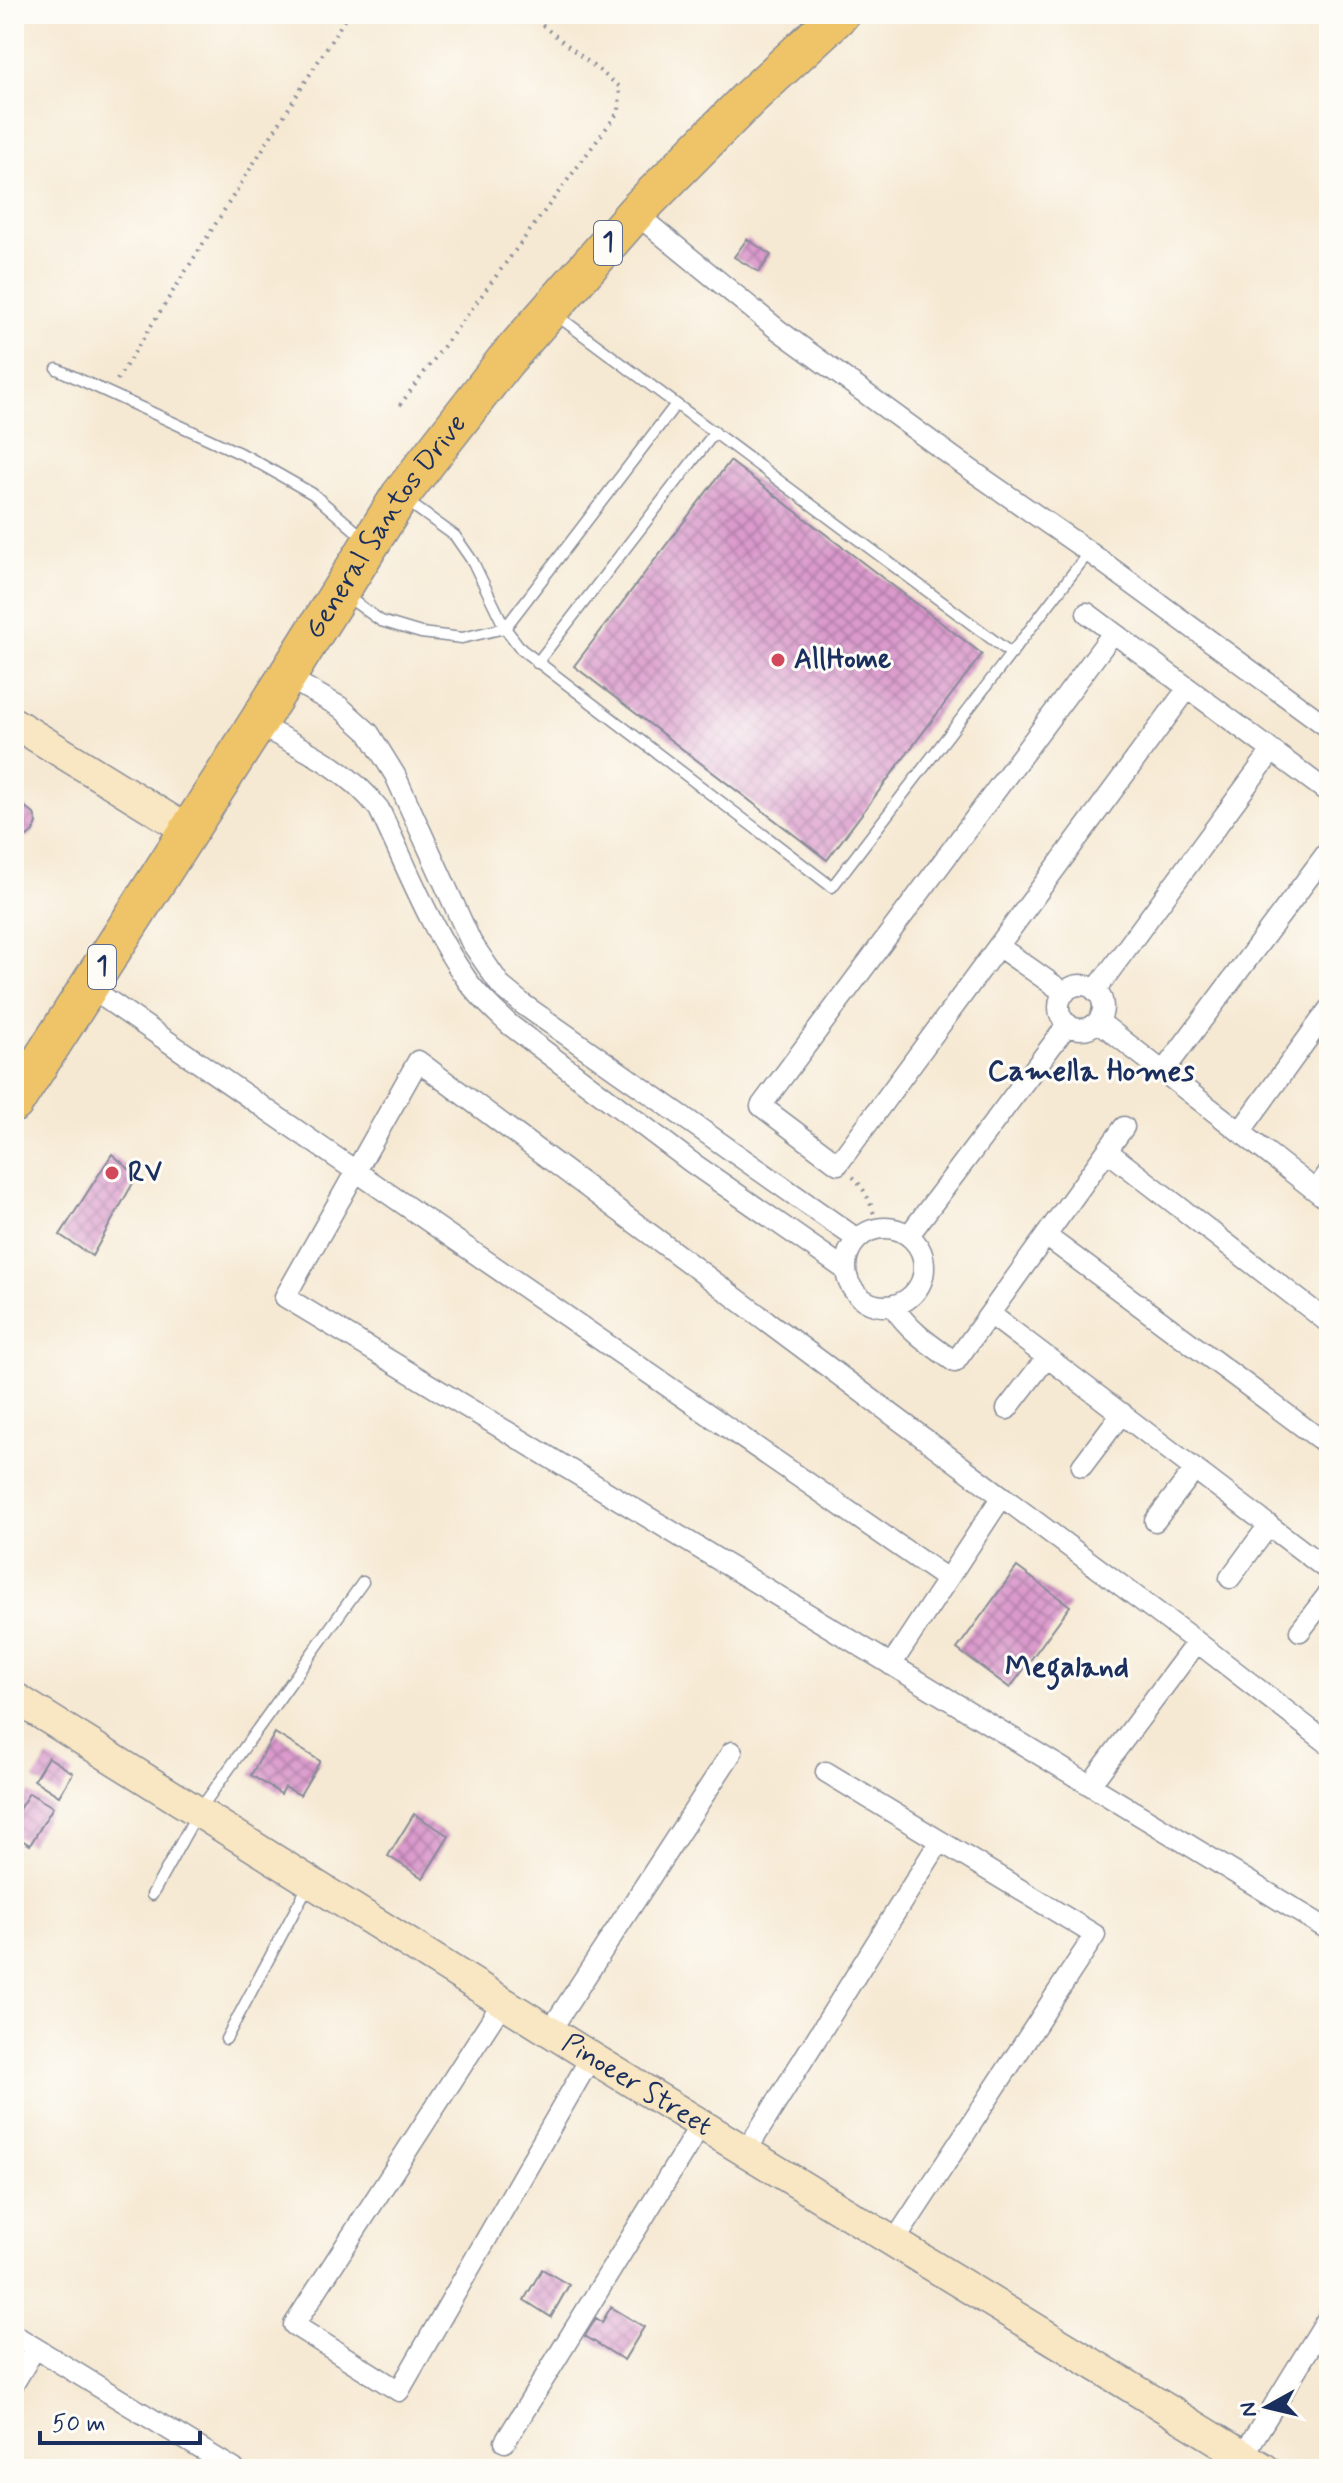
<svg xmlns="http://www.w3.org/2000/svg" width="1343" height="2483" font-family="Mynerve,sans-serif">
<defs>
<pattern id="building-cross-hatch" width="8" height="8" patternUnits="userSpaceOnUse" patternTransform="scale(2)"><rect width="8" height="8" fill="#db9acc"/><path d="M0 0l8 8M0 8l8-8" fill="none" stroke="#b17ea9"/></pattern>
</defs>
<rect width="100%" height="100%" fill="#fdfcf7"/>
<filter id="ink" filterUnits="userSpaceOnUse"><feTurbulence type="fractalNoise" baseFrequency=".0125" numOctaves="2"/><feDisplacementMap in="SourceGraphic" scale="16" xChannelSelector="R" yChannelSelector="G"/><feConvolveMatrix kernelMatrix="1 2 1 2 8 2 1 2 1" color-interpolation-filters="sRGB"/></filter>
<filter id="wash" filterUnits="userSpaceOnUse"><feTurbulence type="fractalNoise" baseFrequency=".006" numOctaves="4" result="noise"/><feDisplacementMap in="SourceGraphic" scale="32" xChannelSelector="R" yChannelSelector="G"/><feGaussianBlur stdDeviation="1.8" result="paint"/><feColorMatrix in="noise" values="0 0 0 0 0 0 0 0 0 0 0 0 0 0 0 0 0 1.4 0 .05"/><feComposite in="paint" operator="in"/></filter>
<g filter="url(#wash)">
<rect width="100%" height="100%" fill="#f6e9d3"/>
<g id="blocks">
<!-- building -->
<path fill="url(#building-cross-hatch)" d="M747 239 771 255 759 272 734 257Z
M730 461 982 654 827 860 574 666Z
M14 798 34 814 37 823 33 832 27 837 14 836Z
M112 1154 137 1176 92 1256 60 1235Z
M1017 1567 1070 1606 1010 1688 957 1649Z
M275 1733 320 1761 300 1795 285 1787 281 1794 251 1775Z
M48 1757 73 1773 59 1796 34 1780Z
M29 1793 53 1807 30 1845 14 1835V1817Z
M414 1814 449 1836 423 1878 388 1856Z
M542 2269 569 2285 551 2317 524 2300Z
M611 2307 644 2327 624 2360 585 2336 596 2318 602 2322Z"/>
</g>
</g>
<g filter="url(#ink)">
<use href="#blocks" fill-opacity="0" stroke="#888c98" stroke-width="2"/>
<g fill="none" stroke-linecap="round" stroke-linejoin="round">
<!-- lane casing -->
<g stroke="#888c98" stroke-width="13">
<path id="lane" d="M555 314 1012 654
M57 369 248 457 313 494 364 538
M404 499 455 536 473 562 505 628 521 649 832 887 1089 552
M345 595 381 621 421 633 462 638 505 628 676 404
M537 663 715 432
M152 1895 198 1812 363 1582
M226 2039 309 1884"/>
</g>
<!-- street casing -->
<g stroke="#888c98" stroke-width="23">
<path id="street" d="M635 213 777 329 961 463 1089 552 1329 728
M1087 613 1329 793
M1113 633 761 1106 838 1164 1188 688
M287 677 340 707 369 733 395 775 471 942 501 986 524 1005 857 1239
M257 724C303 749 346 767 379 809 406 865 431 930 467 980 479 997 495 1011 510 1025L691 1162 846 1270
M998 946 1065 993
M1059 1007a22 22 0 1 1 44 0a22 22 0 1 1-44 0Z
M89 987 947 1579
M1095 991 1272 751
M1098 1021 1329 1201
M1163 1072 1329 850
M1240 1132 1329 1009
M1107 1151 1329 1323
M1316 1190 1329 1172
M846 1267a39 39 0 1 1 78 0a39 39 0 1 1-78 0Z
M909 1235 1068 1024
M1046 1236 1329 1446
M893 1306C909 1331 931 1345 955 1362L1124 1127
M990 1314 1329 1571
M1007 1409 1047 1357
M1082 1466 1122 1413
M1155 1521 1195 1469
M1230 1578 1269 1525
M1300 1631 1329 1593
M891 1665 1001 1498
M1329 1744 1197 1642 418 1061 285 1297 1329 1930
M826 1772 1095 1935 894 2242
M1090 1785 1197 1642
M503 2002 294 2325 399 2391 591 2057
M550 2031 732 1752
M746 2151 940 1841
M14 2335 234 2469
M14 2383 35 2348
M505 2442 701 2124
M1243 2456 1329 2316"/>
</g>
<!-- secondary casing -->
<g stroke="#888c98" stroke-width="33">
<g id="secondary">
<path d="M14 723 189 831"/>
<path id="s1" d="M14 1697 591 2057 1265 2469"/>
</g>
</g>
<!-- highway casing -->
<g stroke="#888c98" stroke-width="41">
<g id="highway">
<path id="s2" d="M14 1103 257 724 400 496 505 361 635 213 748 99 840 14"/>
</g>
</g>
<!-- path -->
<path stroke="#888c98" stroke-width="4" stroke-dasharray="2 6" stroke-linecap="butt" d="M117 380 348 14
M400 405 619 111 620 87 528 14
M853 1177C868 1192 873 1208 877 1228"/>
<!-- lane -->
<use href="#lane" stroke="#fff" stroke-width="10"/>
<!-- street -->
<use href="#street" stroke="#fff" stroke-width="20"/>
<!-- secondary -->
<use href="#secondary" stroke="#f9e7c3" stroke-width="30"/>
<!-- highway -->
<use href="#highway" stroke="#efc469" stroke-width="38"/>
</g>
</g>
<!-- markers -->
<g fill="#d1495b" stroke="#fdfcf7" stroke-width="3">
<circle cx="778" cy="660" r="8"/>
<circle cx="112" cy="1173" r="8"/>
</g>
<g text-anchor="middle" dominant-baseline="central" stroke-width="6" stroke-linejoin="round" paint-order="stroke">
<!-- shield labels -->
<g fill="#fdfcf7" stroke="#5f6c8c" stroke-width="2">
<rect x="594" y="221" width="28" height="44" rx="6"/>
<rect x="88" y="945" width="28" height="44" rx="6"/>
</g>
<g font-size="26" font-weight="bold" fill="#1b2f5e">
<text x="608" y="243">1</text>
<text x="102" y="967">1</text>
</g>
<!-- street labels -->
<g font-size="28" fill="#1b2f5e" stroke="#fdfcf7">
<text stroke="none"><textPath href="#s2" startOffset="686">General Santos Drive</textPath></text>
<text stroke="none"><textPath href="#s1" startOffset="734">Pinoeer Street</textPath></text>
</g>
<!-- poi labels -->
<g font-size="28" font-weight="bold" fill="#1b2f5e" stroke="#fdfcf7" text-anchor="start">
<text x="794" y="660">AllHome</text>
<text x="128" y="1173">RV</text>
</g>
<!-- neighbourhood labels -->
<g font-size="30" font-weight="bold" fill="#1b2f5e" stroke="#fdfcf7">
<text x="1091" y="1071">Camella Homes</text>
<text x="1067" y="1667">Megaland</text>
</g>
</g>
<!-- margin -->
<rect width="1343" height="2483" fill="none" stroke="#fdfcf7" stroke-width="48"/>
<!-- north arrow -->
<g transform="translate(1267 2407) rotate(262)" stroke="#fdfcf7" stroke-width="6" paint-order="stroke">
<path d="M0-6L14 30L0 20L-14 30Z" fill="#1b2f5e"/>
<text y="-12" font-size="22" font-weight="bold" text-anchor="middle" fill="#1b2f5e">N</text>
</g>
<!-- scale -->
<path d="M40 2431v12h160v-12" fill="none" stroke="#1b2f5e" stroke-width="4"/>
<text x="52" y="2431" font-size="24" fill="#1b2f5e" stroke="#fdfcf7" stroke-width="6" paint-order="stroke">50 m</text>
</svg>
